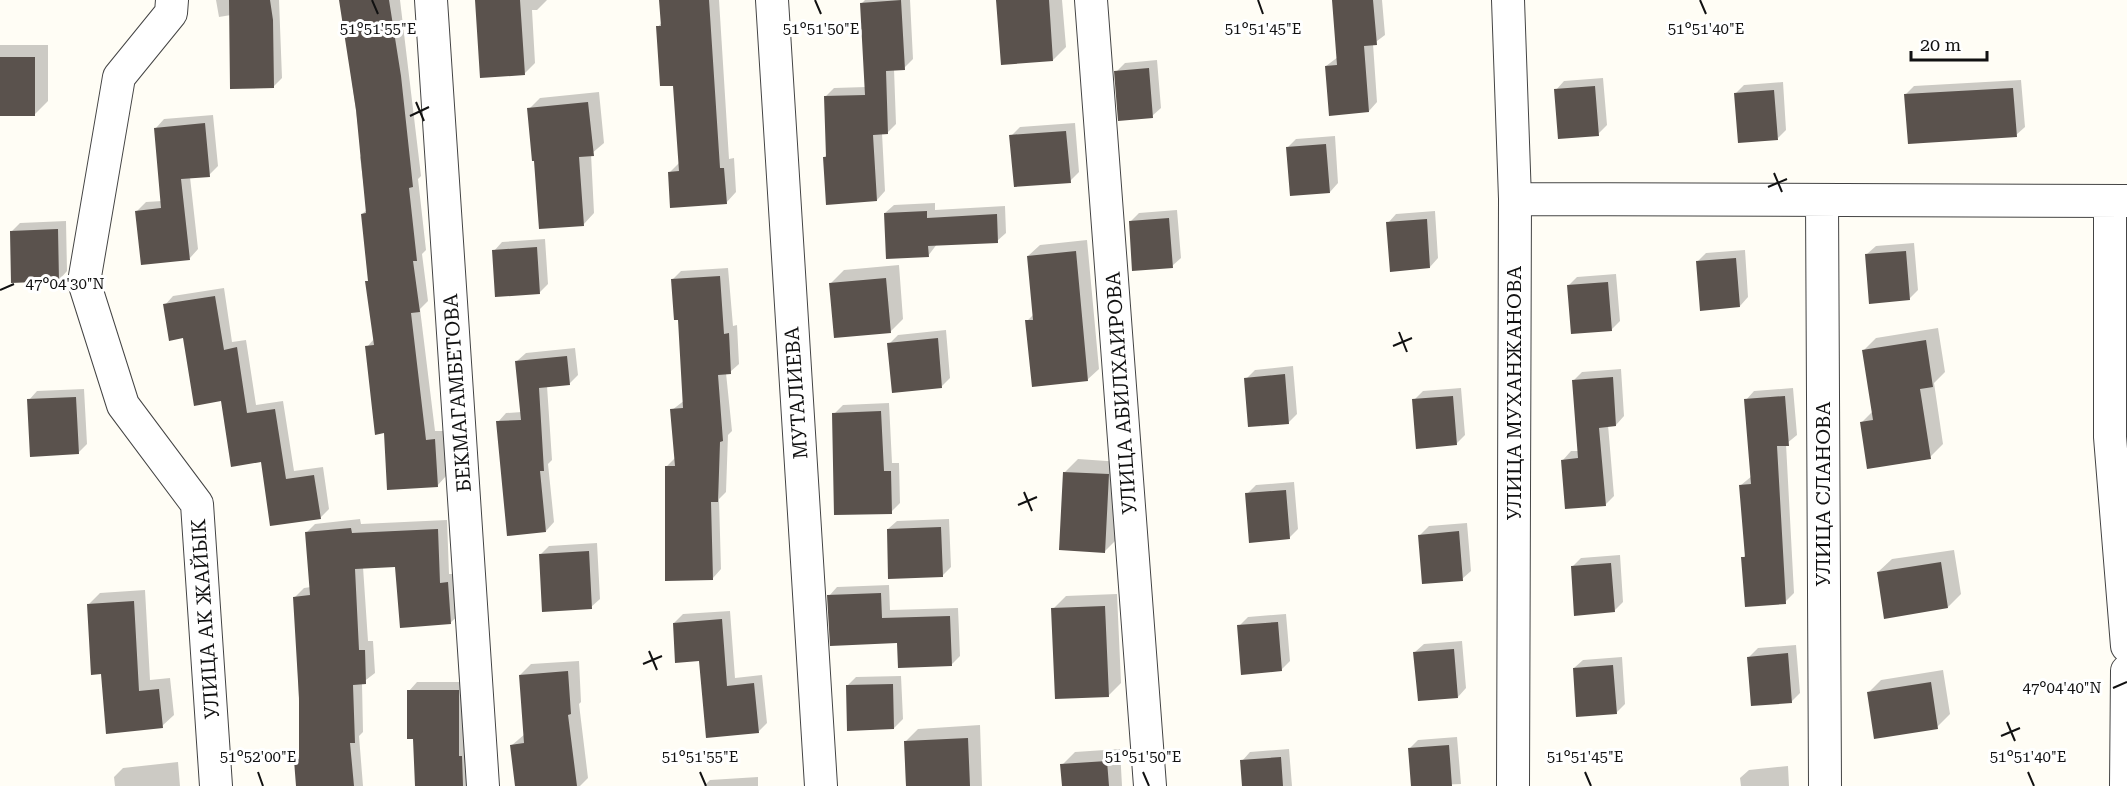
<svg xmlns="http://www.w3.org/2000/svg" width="2127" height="786" font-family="'Roboto Serif',serif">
<rect width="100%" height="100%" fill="#fffdf5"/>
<!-- shadow -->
<path fill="#0003" d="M216 0H279L282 78 273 87 231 15 219 17Z
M341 0H400L421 176 418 179 426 250 422 254 428 301 420 309 435 431H444L446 476 437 486 385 432 367 347 374 339 362 214 367 210 360 157 362 155Z
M476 0H547L537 10H532L535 63 524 74Z
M660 0H719L729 159 734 158 736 192 726 203 669 173 680 162 675 84 658 27 662 22Z
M865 0H910L913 59 904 68 894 69 896 124 887 133H882L885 191 877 200 824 157 828 154 825 97 834 88 866 87 862 3Z
M998 0H1062L1066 47 1053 60Z
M1334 0H1382L1385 35 1373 44 1377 102 1369 111 1326 66 1338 57Z
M0 45H48V101L35 114H0Z
M1157 60 1161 108 1152 116 1116 72 1125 63Z
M1603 78 1607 125 1598 134 1556 90 1564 81Z
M2021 80 2025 127 2016 135 1905 95 1914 86Z
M1783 82 1786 130 1778 138 1735 94 1744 85Z
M599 92 604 143 591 154 594 213 583 225 536 159 529 109 540 98Z
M213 115 218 166 209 175 190 177 198 249 190 258 137 211 146 202 162 201 156 128 164 119Z
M1075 123 1079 172 1070 181 1011 136 1020 127Z
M1335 136 1338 183 1330 192 1287 148 1296 139Z
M935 203V210L1005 206 1006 233 997 241 937 244 928 256 885 213 894 205Z
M1177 210 1181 258 1172 266 1130 222 1139 213Z
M1435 211 1438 258 1430 267 1388 223 1396 214Z
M66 221 67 271 59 280 11 232 20 223Z
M545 239 548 284 539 293 494 251 502 242Z
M1087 240 1099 369 1087 380 1027 321 1034 314 1028 256 1040 245Z
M1914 243 1918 290 1909 299 1867 254 1876 246Z
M1745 250 1748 297 1740 306 1697 262 1706 253Z
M899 265 903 319 890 332 831 283 844 270Z
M728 268 733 326 737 325 739 364 730 372 726 373 732 431 728 435 726 492 719 499 721 569 713 578 666 467 676 457 672 410 685 400 679 318 672 280 681 271Z
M1616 274 1620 321 1611 330 1569 285 1577 277Z
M224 288 232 342 246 340 256 405 283 401 294 471 323 467 329 509 320 518 262 461 165 305 173 296Z
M1938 328 1945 372 1934 383 1943 444 1930 457 1861 423 1873 411 1863 351 1876 338Z
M946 330 950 378 942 386 889 344 898 335Z
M575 348 578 375 569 384 547 386 552 460 548 464 554 522 546 531 498 422 506 413 522 412 517 361 526 353Z
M1293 366 1297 414 1288 423 1246 379 1255 370Z
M1621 369 1624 416 1616 425H1608L1614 496 1605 505 1563 460 1571 451H1579L1573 381 1582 372Z
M1461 388 1465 435 1456 444 1414 400 1423 391Z
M1793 388 1797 435 1786 444 1794 593 1785 602 1743 558 1746 554 1741 485 1752 476 1746 400 1754 391Z
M84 389 87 444 78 453 29 400 37 391Z
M889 403 892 463H899L900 503 891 512 834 414 843 405Z
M1078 459 1121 462 1118 538 1105 551 1065 472Z
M1294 482 1298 529 1289 538 1247 494 1256 485Z
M360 519 361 524 447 520 449 574H457L460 614 450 623 397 566 363 567 368 641H373L375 673 362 683 363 732 359 736 363 786H298L296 760 301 755 295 597 304 588 311 587 306 533 315 524Z
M949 519 951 567 942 576 888 529 897 521Z
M1467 523 1471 571 1462 579 1420 535 1429 526Z
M597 543 600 599 591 607 540 555 549 546Z
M1954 550 1961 594 1948 607 1878 572 1892 559Z
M1620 555 1623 602 1614 611 1572 567 1581 558Z
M889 585 890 610 958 608 960 656 951 665 898 641 829 596 837 587Z
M145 590 150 680 170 678 174 715 162 726 102 672 89 604 100 593Z
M1117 594 1121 683 1108 696 1053 609 1066 596Z
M730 611 735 678 762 675 767 723 758 732 674 623 683 614Z
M1286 614 1290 661 1281 670 1239 626 1248 617Z
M1462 641 1466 688 1458 697 1415 652 1424 644Z
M1796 645 1800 693 1791 702 1749 657 1758 648Z
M1622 657 1625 704 1616 713 1574 668 1583 660Z
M579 661 581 702 579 704 588 778 580 786H517L512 745 525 734 520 675 531 664Z
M1943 670 1950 714 1937 727 1868 693 1881 680Z
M901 676 903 719 894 728 847 686 856 677Z
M417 682H467L472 786H417L415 738 409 691Z
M980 725 982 786H906L905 742 918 729Z
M1457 737 1461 784 1413 786 1410 748 1418 740Z
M1120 749 1122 786H1063L1062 765 1075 752Z
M1289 749 1292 786H1244L1242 761 1250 752Z
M178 762 180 786H115L114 777 123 768Z
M1788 766 1789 786H1741L1740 778 1749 770Z
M758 777V786H704L710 780Z"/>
<!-- building -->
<path fill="#5a524d" d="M229 0H270L273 20 274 88 230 89Z
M339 0H389L401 76 413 187 409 188 417 261H413L420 312 411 313 426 440 435 439 438 487 387 490 384 433 375 435 365 346 374 345 365 281H368L361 214 366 213 356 110Z
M475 0H520L525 75 480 78Z
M659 0H709L720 168H724L727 204 670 208 668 172 679 171 673 86H660L656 26H661Z
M901 0 905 70 886 71 888 134 873 135 877 201 826 205 823 157H826L824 96 865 95 860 3Z
M996 0H1049L1053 61 1001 65Z
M1332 0H1373L1377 45 1364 46 1369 112 1329 116 1325 66 1337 65Z
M0 57H35V116H0Z
M1149 68 1153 118 1118 121 1114 71Z
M1595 86 1599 136 1558 139 1554 89Z
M2013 88 2017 137 1908 144 1904 94Z
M1774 90 1778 140 1738 143 1734 93Z
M588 102 594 156 579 157 584 226 539 229 534 161H532L527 108Z
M205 123 210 177 181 179 190 260 141 265 135 211 161 208 154 128Z
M1066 131 1071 183 1014 187 1009 135Z
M1326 144 1330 193 1290 196 1286 147Z
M927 211V218L997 214 998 243 928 246 929 257 886 259 884 213Z
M1169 218 1173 268 1132 271 1129 221Z
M1427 219 1430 268 1390 272 1386 222Z
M58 229 59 281 11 283 10 231Z
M537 247 540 294 495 297 492 250Z
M1076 251 1088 381 1032 387 1025 320H1033L1027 256Z
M1906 251 1910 300 1869 304 1865 254Z
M1736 258 1740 307 1700 311 1696 261Z
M720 276 724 334 729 333 731 374 718 375 723 441 720 442 718 502H711L713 580 665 581V466H675L670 409 683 408 678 320H674L671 279Z
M886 278 891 333 834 338 829 283Z
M1608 282 1612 331 1571 334 1567 285Z
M215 296 224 350 237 347 247 413 275 409 286 479 314 475 321 519 270 526 261 462 231 467 221 401 194 406 183 338 169 341 163 304Z
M938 338 942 388 892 393 887 343Z
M1926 340 1933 387 1920 389 1931 459 1867 469 1860 422 1873 420 1862 350Z
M567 356 570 385 539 388 544 471H540L546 532 507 536 496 421 521 420 515 361Z
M1285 374 1289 424 1248 427 1244 378Z
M1613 377 1616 426 1599 428 1606 506 1565 509 1561 460 1578 458 1572 380Z
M1453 396 1457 445 1416 449 1412 399Z
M1785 396 1789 446H1777L1786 604 1745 607 1741 557H1745L1739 485 1751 484 1744 399Z
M76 397 79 454 30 457 27 399Z
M881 411 884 471H891L892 514 834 515 832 413Z
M1063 472 1109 474 1105 553 1059 550Z
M1286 490 1290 539 1249 543 1245 493Z
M941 527 943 577 888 579 887 529Z
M351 528 352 533 438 529 440 583 448 582 451 624 400 628 395 567 355 569 359 650H365L366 684 353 685 355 743H350L354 786H296L294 760 299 759V698L293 597 310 595 305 532Z
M1459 531 1463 581 1422 584 1418 535Z
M589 551 592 609 542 612 539 554Z
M1941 562 1948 608 1884 619 1877 572Z
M1611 563 1615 612 1574 616 1571 566Z
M881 593 882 618 950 616 952 666 898 668 897 643 830 646 827 595Z
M134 601 139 691 159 689 163 728 106 734 101 674 91 675 87 604Z
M1105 606 1109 697 1055 699 1051 608Z
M722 619 727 686 754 683 759 733 706 738 699 661 675 663 673 623Z
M1278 622 1282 671 1241 675 1237 625Z
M1454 649 1458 698 1418 701 1413 652Z
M1788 653 1792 703 1751 706 1747 657Z
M1613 665 1617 714 1576 717 1573 668Z
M568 671 571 714 568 715 577 786H515L510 745 524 743 519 675Z
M1931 682 1938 729 1874 739 1867 692Z
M893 684 894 729 847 731 846 685Z
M407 690H459V756H462L463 786H415L413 739H407Z
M968 738 970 786H906L904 741Z
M1449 745 1452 786H1411L1408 748Z
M1281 757 1283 786H1242L1240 760Z
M1107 761 1109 786H1062L1060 764Z"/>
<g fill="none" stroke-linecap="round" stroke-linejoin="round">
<!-- minor casing -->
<g stroke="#444" stroke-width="34">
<path id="minor" d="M172 0 171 13 119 77 84 282 123 405 197 504 216 786
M431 0 483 786
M772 0 821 786
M1091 0 1150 786
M1508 0 1515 199 1513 786
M1515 199 2127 201
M1822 201 1825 786
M2110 201V437L2127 646
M2126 786 2127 671"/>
</g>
<!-- minor -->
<use href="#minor" stroke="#fff" stroke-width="32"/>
</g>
<!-- ticks -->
<path fill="none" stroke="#111" stroke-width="2" d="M372 0 378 14M815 0 821 14M1258 0 1263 14M1700 0 1706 14M416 102 424 121M410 116 429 107M1774 173 1782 192M1768 187 1787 179M0 290 14 284M1399 332 1407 352M1393 346 1412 338M1024 492 1032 511M1018 505 1037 497M649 651 657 670M643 664 662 656M2113 688 2127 682M2007 722 2015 741M2001 736 2020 728M258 772 263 786M700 772 706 786M1143 772 1149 786M1585 772 1591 786M2028 772 2034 786"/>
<g text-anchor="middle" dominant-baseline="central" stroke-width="6" stroke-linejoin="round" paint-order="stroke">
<!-- street labels -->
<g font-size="20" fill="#111" stroke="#fff">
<text transform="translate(457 393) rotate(-94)">БЕКМАГАМБЕТОВА</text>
<text transform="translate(796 393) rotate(-94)">МУТАЛИЕВА</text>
<text transform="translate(1121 393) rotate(-94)">УЛИЦА АБИЛХАИРОВА</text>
<text transform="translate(1514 393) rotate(-90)">УЛИЦА МУХАНЖАНОВА</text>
<text transform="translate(1823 494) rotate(-90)">УЛИЦА СЛАНОВА</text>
<text transform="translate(205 619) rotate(-94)">УЛИЦА АК ЖАЙЫК</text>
</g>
</g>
<g font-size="15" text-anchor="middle" fill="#111" stroke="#fff" stroke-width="6" stroke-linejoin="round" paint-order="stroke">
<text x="378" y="34">51°51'55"E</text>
<text x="821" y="34">51°51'50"E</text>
<text x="1263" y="34">51°51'45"E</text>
<text x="1706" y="34">51°51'40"E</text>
<text x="65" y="289">47°04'30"N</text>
<text x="2062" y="693">47°04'40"N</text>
<text x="258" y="762">51°52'00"E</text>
<text x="700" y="762">51°51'55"E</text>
<text x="1143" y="762">51°51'50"E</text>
<text x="1585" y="762">51°51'45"E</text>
<text x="2028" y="762">51°51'40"E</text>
</g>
<!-- scale -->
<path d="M1911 51v9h76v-9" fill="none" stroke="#111111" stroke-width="3"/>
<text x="1920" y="51" font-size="18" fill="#111111" stroke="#ffffff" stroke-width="4.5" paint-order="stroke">20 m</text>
</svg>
